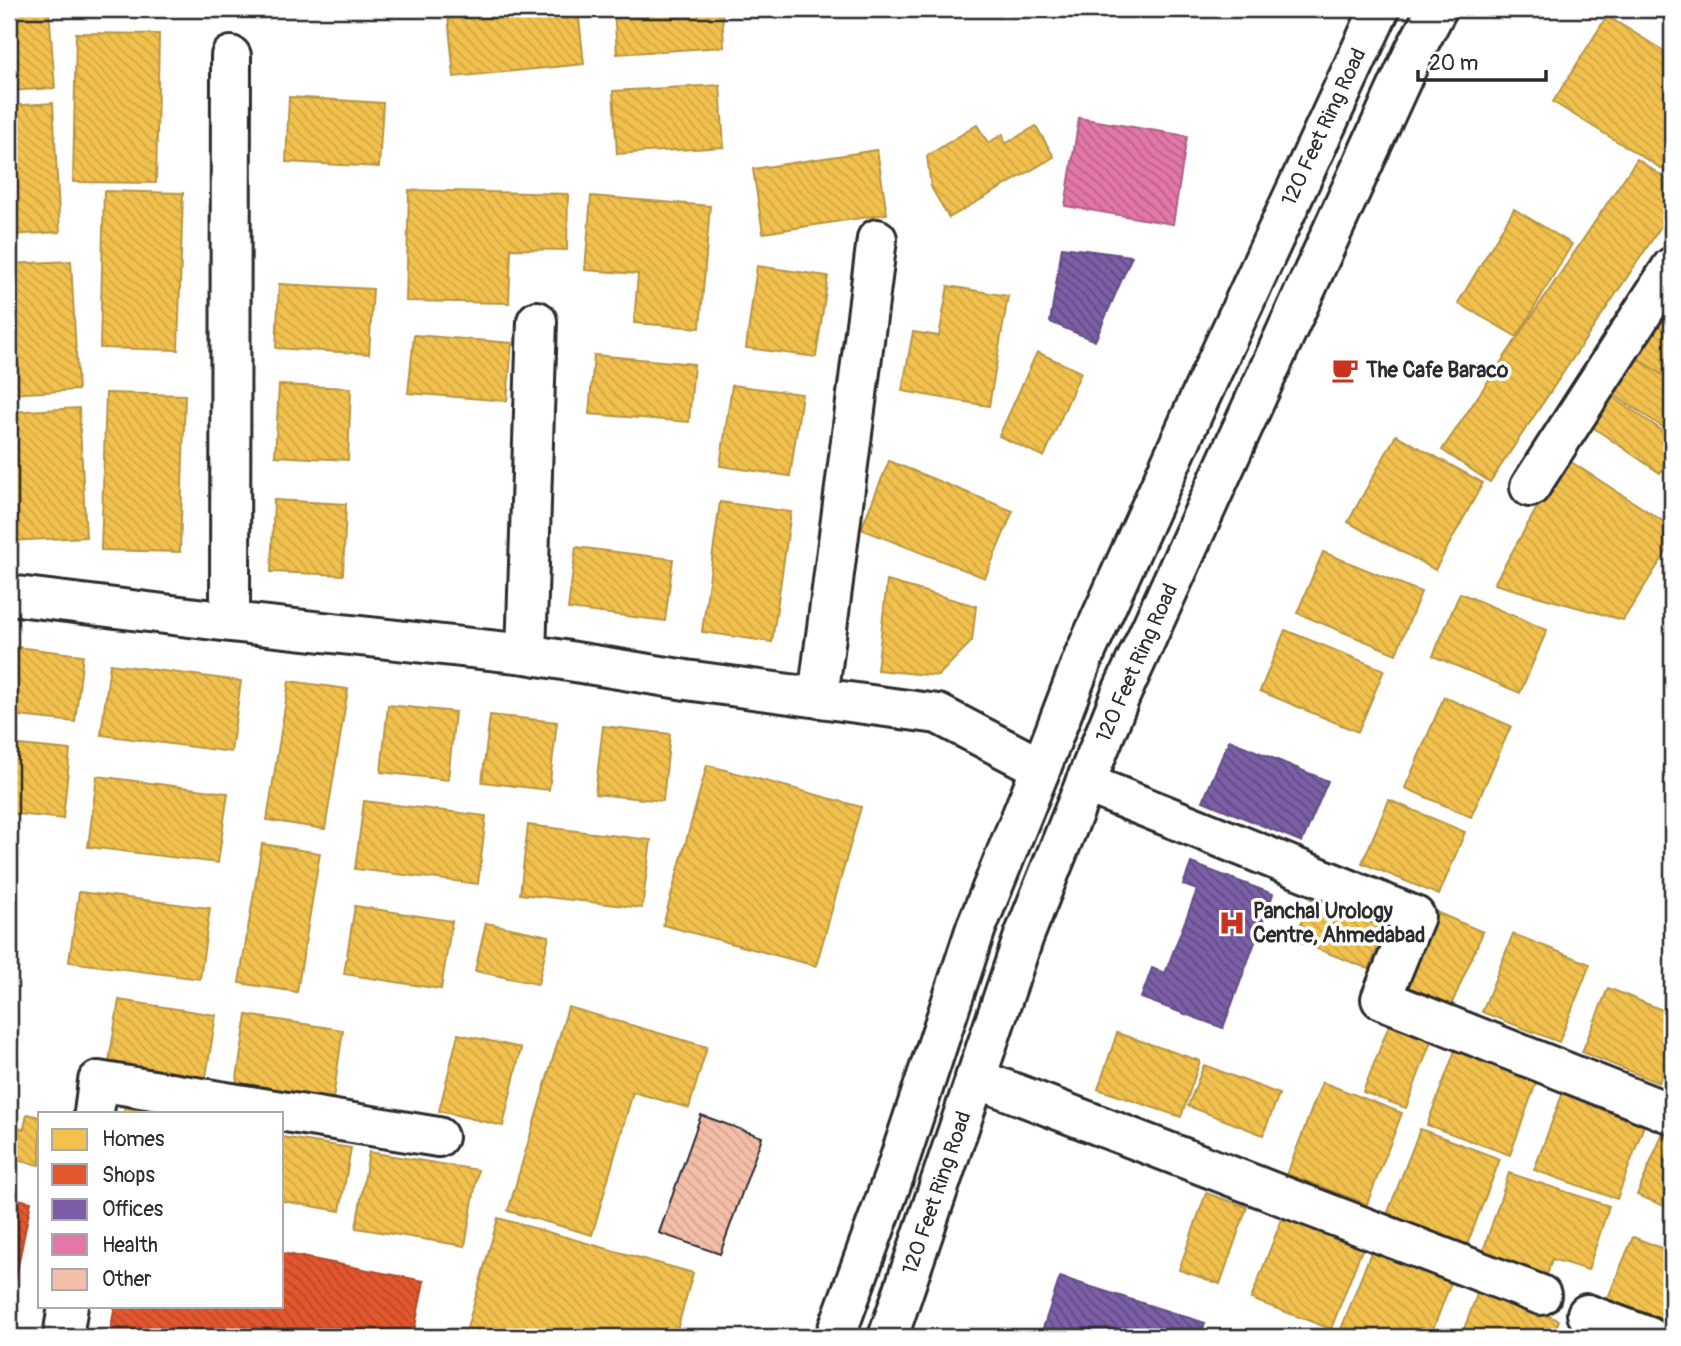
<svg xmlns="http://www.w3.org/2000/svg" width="1681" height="1346" font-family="Pangolin,sans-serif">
<defs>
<pattern id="homes-back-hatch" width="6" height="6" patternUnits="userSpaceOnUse" patternTransform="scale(1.75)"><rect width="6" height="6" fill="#f2c14e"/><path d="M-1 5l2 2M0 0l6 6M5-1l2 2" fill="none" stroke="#d0a644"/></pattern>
<pattern id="shops-back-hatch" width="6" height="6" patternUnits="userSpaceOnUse" patternTransform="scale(1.75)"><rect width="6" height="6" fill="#e4572e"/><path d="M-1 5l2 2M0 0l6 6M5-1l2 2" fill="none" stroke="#b94827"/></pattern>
<pattern id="offices-back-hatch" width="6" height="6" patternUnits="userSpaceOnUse" patternTransform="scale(1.75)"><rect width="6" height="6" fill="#7b5ea7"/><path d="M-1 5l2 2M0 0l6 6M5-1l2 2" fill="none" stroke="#604a80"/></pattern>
<pattern id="health-back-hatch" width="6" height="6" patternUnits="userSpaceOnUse" patternTransform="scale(1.75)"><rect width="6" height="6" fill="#e377a8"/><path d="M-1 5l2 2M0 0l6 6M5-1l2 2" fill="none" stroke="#b86289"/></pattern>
<pattern id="building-back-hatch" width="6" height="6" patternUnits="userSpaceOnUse" patternTransform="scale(1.75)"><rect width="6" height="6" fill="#f4bea8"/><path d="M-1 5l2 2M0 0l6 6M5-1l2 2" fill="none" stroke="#d1a391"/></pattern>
</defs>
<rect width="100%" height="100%" fill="#fff"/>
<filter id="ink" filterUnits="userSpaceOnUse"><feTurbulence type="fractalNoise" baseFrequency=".0143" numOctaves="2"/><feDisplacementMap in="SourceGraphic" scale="14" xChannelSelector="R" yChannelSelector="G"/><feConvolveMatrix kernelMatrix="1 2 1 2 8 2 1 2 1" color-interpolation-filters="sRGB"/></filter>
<g filter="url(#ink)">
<!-- homes -->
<path fill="url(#homes-back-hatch)" stroke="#b69444" stroke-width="2" d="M9 9H49L55 88 9 91Z
M521 9H578L584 64 454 77 448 16Z
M614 9H722L724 47 617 54Z
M1607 16 1672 56V175L1553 102Z
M76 33 159 34 156 183 73 182Z
M720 85 724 147 617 154 613 91Z
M289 97 383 103 379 167 286 162Z
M53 103 60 232 9 235V106Z
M977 125 988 143 1003 134 1005 144 1036 126 1054 157 949 218 931 187 927 156Z
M877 150 887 214 763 233 753 169Z
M1637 159 1672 183V210L1490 482 1442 450Z
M409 190 568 194 567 250 511 249 509 303 406 301Z
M104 191 183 193 178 350 100 348Z
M591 196 710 206 700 328 634 323 638 274 585 270Z
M1514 209 1572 244 1517 337 1458 303Z
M71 261 78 390 9 394V264Z
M757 266 828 276 816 357 746 348Z
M279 284 373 289 369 354 276 348Z
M948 286 1008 296 989 406 902 391 913 332 939 336Z
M1672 300V326L1661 319Z
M1658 320 1672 329V381L1634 356Z
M414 335 512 343 507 401 408 393Z
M1037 352 1081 372 1044 457 999 436Z
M594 355 694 364 689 422 589 414Z
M1636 358 1672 381V433L1612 394Z
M279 385 351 388 348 460 275 456Z
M732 385 802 394 790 476 720 466Z
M106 393 185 395 180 552 101 550Z
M1608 394 1672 437V455L1660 473 1588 424Z
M79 408 86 537 9 541V412Z
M1396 435 1483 483 1435 570 1348 522Z
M1565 458 1672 527V543L1623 620 1494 584Z
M889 461 1013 511 985 578 861 529Z
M274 500 346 504 343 575 271 572Z
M720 502 791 512 772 642 702 632Z
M576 547 673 559 665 621 568 609Z
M1323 552 1421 592 1396 654 1297 613Z
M887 581 976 606 972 641 938 676 877 670Z
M1460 593 1547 630 1520 693 1433 656Z
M1285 630 1384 670 1358 732 1260 691Z
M16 647 83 655 75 722 9 715Z
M110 664 241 681 231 752 101 735Z
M289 681 348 689 325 829 267 820Z
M1444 697 1511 726 1471 817 1405 788Z
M388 705 455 712 448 780 381 772Z
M490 715 557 722 549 790 482 782Z
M603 726 670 734 663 801 595 794Z
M9 744 70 750 63 819 9 813Z
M707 765 861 807 816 966 663 925Z
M97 776 228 793 218 863 88 847Z
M1389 800 1465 832 1439 895 1362 863Z
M364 801 486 816 478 884 355 869Z
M528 825 651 840 642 908 520 894Z
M262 844 320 853 297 992 239 983Z
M79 892 210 908 200 979 69 962Z
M1311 899 1385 928 1369 969 1294 940Z
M355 906 452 921 441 989 344 974Z
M1431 910 1483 932 1450 1008 1398 986Z
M486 923 549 936 538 984 475 971Z
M1513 934 1590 964 1559 1042 1482 1012Z
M1608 988 1672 1014V1051L1659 1083 1582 1052Z
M119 1000 216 1015 205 1083 108 1068Z
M568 1007 707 1047 689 1108 633 1092 592 1235 508 1211Z
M247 1015 343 1030 333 1099 236 1084Z
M1389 1025 1431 1041 1406 1108 1363 1092Z
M1117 1033 1200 1061 1181 1117 1098 1089Z
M458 1034 521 1048 503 1126 439 1111Z
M1458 1043 1540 1072 1510 1155 1427 1125Z
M1204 1065 1279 1094 1263 1135 1188 1106Z
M1322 1082 1402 1113 1367 1204 1287 1174Z
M1565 1087 1647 1117 1617 1199 1534 1170Z
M125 1104 184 1113H124Z
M27 1114 40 1117V1165L9 1159V1126L24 1129Z
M1420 1129 1500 1159 1465 1250 1385 1220Z
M1662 1135 1672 1139V1209L1637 1195Z
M282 1137 351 1148 340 1211 282 1201Z
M369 1152 478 1170 465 1246 356 1228Z
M1509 1173 1609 1206 1588 1270 1552 1259 1546 1278 1481 1257Z
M1206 1193 1247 1207 1220 1284 1179 1270Z
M1286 1208 1366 1239 1331 1329 1251 1299Z
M498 1218 693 1273 675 1337H501L467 1328Z
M1633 1237 1672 1252V1309L1667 1323 1607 1300Z
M1373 1247 1453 1277 1430 1337H1338Z
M1479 1289 1559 1320 1553 1337H1461Z"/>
<!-- shops -->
<path fill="url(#shops-back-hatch)" stroke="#ac4a2d" stroke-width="2" d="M9 1197 31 1202 9 1311Z
M282 1253 424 1281 413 1337H109L115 1306H282Z"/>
<!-- offices -->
<path fill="url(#offices-back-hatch)" stroke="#634f82" stroke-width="2" d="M1062 247 1132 256 1095 341 1050 322Z
M1229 740 1328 781 1302 842 1203 801Z
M1191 863 1273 894 1223 1028 1141 998 1152 968 1165 973 1197 890 1183 885Z
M1060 1277 1205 1323 1200 1337H1040Z"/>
<!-- health -->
<path fill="url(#health-back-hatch)" stroke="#ac6082" stroke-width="2" d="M1079 118 1187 136 1173 224 1065 206Z"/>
<!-- building -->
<path fill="url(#building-back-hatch)" stroke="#2b2b2b" stroke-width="2" d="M701 1115 762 1137 720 1254 659 1233Z"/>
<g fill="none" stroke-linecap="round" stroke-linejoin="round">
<!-- street casing -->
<g stroke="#2b2b2b" stroke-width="44">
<path id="street" d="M1530 487 1672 267
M9 595 230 622 526 654 686 680 938 714 1041 768
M230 622 231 56
M526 654 537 321
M818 698 877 239
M1085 783 1415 916 1381 999 1672 1114
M975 1078 1541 1295
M94 1113 98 1081 438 1137
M1587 1314 1649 1337
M63 1337 68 1306"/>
</g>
<!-- primary casing -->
<g stroke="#2b2b2b" stroke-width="44">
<path id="primary" d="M835 1337 894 1176 976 928 1041 768 1084 656 1198 402 1380 9
M888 1337 1024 936 1121 694 1414 52 1437 9"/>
</g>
<!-- street -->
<use href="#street" stroke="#fff" stroke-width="38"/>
<!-- primary -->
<use href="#primary" stroke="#fff" stroke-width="38"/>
</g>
</g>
<!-- icons -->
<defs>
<g id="cafe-bare" transform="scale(2.1)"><path d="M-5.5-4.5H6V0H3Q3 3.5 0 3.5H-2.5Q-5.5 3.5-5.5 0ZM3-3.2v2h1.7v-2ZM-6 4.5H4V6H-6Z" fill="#c8321e" stroke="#fff" stroke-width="2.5" paint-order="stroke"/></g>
<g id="hospital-bare" transform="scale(2.1)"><path d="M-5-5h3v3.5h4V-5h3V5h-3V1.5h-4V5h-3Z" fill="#c8321e" stroke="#fff" stroke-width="2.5" paint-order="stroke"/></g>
</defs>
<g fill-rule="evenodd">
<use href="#cafe-bare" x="1345" y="370"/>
<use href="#hospital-bare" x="1232" y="923"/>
</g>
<g text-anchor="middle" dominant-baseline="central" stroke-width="7" stroke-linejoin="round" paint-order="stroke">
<!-- street labels -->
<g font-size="21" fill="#2b2b2b" stroke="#fff">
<text transform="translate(1324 127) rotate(-65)">120 Feet Ring Road</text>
<text transform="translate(1137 663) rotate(-66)">120 Feet Ring Road</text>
<text transform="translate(937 1193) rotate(-71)">120 Feet Ring Road</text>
</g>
<!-- poi labels -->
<g font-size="21" font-weight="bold" fill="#2b2b2b" stroke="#fff" text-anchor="start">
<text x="1366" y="370">The Cafe Baraco</text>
<text x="1253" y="911">Panchal Urology<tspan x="1253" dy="24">Centre, Ahmedabad</tspan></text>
</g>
</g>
<!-- margin -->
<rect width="1681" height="1346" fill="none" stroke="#fff" stroke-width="35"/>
<rect x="18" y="18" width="1646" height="1311" fill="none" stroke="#2b2b2b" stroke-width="2.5" filter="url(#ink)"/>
<!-- legend -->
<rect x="38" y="1112" width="245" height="196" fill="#ffffff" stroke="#aaaaaa" stroke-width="2"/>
<rect x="52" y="1129" width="35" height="21" fill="#f2c14e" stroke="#aaaaaa" stroke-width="2"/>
<text x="102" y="1146" font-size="21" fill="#2b2b2b">Homes</text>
<rect x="52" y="1164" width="35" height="21" fill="#e4572e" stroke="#aaaaaa" stroke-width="2"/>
<text x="102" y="1182" font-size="21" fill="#2b2b2b">Shops</text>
<rect x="52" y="1199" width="35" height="21" fill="#7b5ea7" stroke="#aaaaaa" stroke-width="2"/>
<text x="102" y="1216" font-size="21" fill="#2b2b2b">Offices</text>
<rect x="52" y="1234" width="35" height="21" fill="#e377a8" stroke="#aaaaaa" stroke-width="2"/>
<text x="102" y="1252" font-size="21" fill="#2b2b2b">Health</text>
<rect x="52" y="1269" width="35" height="21" fill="#f4bea8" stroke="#aaaaaa" stroke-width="2"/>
<text x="102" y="1286" font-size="21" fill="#2b2b2b">Other</text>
<!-- scale -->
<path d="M1418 70v10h128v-10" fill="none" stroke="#2b2b2b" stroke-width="3.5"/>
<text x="1429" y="70" font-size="21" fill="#2b2b2b" stroke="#ffffff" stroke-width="5" paint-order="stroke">20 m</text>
</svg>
